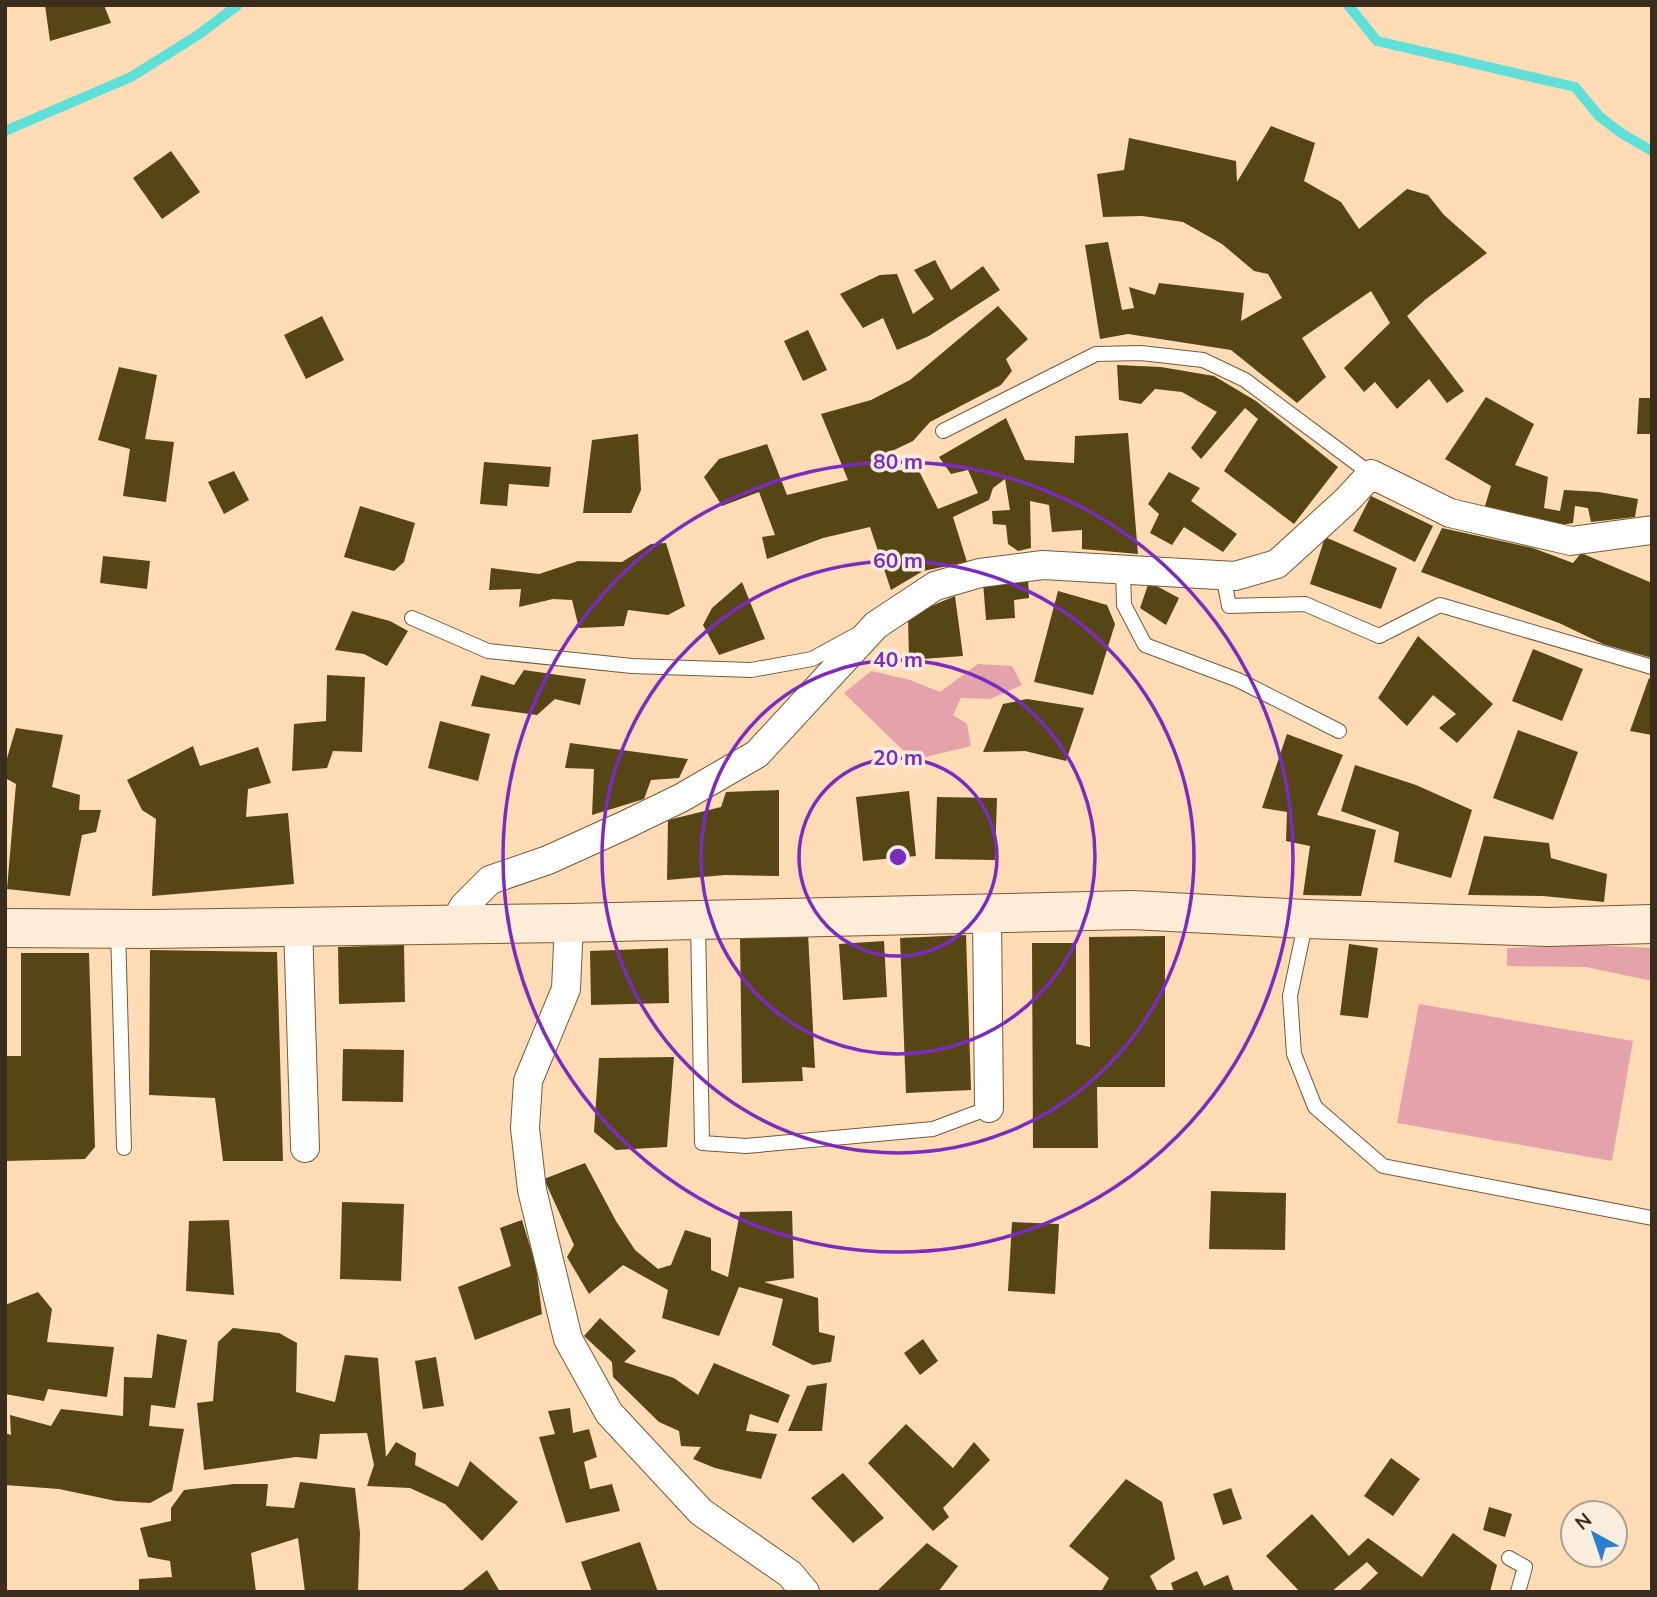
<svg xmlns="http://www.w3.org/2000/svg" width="1657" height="1597" font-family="Mulish,sans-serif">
<rect width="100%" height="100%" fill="#ffdcb5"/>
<!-- green -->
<path fill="#e4a2ab" d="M978 664 1012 666 1022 685 990 699 961 698 953 715 967 724 971 746 913 760 844 693 871 671 910 680 940 692Z
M1592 945 1652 948V981L1586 967 1507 966V948Z
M1419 1004 1633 1041 1612 1161 1397 1123Z"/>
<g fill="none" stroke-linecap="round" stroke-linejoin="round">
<!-- stream -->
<path stroke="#5edfd7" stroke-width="10" d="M1348 5 1377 41 1575 87 1599 116 1621 133 1652 151
M5 131 131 77 198 35 238 5"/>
</g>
<!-- building -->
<path fill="#564515" d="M45 5H104L111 23 50 41Z
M1271 126 1315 143 1304 181 1341 202 1359 229 1407 189 1428 195 1444 215 1487 253 1426 299 1407 316 1464 391 1447 403 1429 379 1397 409 1375 382 1364 392 1344 368 1390 323 1371 291 1302 338 1326 377 1297 403 1231 350 1128 334 1100 339 1085 245 1108 242 1122 310 1134 308 1129 287 1155 295 1159 283 1244 293 1241 321 1282 298 1268 274 1254 271 1222 244 1183 222 1142 216 1103 217 1097 174 1124 170 1129 138 1236 161 1237 182Z
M171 151 200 192 162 219 133 178Z
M935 260 951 290 983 266 1000 290 929 336 897 350 883 318 863 328 840 294 880 275 897 274 913 314 934 299 914 270Z
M998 306 1028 339 1006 359 1012 371 1001 385 930 422 913 441 892 451 894 470 919 471 938 509 978 493 968 470 951 474 939 457 1006 418 1025 460 1074 463 1075 436 1128 433 1138 554 1082 549V530L1052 532 1049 505 1030 501 1031 548 1018 551 1008 544 1006 525 993 524 992 511 1010 510 1005 479 993 488 989 500 953 517 967 562 923 571 891 590 870 527 823 538 767 559 762 537 775 535 759 492 722 506 704 477 719 459 767 444 787 495 848 480 821 414 871 400 910 380Z
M322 316 344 360 306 379 284 335Z
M808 330 827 370 803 381 784 341Z
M1117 365 1161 367 1214 376 1256 401 1338 467 1294 524 1224 471 1258 419 1245 408 1201 459 1191 448 1217 412 1182 392 1155 389 1141 404 1119 400Z
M119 367 157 375 145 439 174 442 166 502 123 496 130 449 98 440Z
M1486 397 1534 424 1515 465 1548 477 1544 508 1560 511 1564 490 1599 492 1638 499 1635 517 1591 522 1588 508 1575 506 1573 523 1561 525 1526 519 1485 506 1491 486 1445 459Z
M1639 398H1652V434H1637Z
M638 434 641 490 631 513H583L592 440Z
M484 462 551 467 549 487 509 484 507 506 480 504Z
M234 471 249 500 224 514 208 482Z
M1169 472 1200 488 1191 501 1237 534 1223 552 1184 527 1172 545 1150 533 1159 514 1148 504Z
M1371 496 1433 526 1415 562 1353 531Z
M360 506 415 523 404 562 394 571 344 557Z
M1442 528 1533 548 1573 563 1581 553 1652 583V658L1603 644 1559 623 1421 572Z
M1325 537 1397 568 1381 609 1310 584Z
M666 543 685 606 668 615 628 610 624 626 579 628 572 600 553 599 519 607 521 589 489 590 491 568 539 574 578 561 622 562 651 544Z
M103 556 150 561 147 589 100 583Z
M1028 578 1029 598 1014 600 1015 618 986 620 983 582Z
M742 582 765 639 719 655 703 625 712 608Z
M1149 582 1179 598 1166 625 1140 608Z
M1058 591 1107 605 1115 624 1093 695 1034 682Z
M955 596 963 656 909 660 908 616Z
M352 611 390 621 408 631 387 666 364 654 335 650Z
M1418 636 1493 704 1457 743 1439 728 1456 714 1433 695 1407 726 1378 698Z
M1533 649 1583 669 1562 721 1512 701Z
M524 670 586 679 580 705 555 699 537 715 471 706 481 675 514 685Z
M327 675 365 677 362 752 333 751 327 768 292 771 294 724 326 721Z
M1649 678 1652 679V735L1630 731Z
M1027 699 1084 708 1066 761 1025 751 983 752 1003 704Z
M440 721 490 734 478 781 428 768Z
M16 728 63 735 52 787 80 795 79 810H101L96 832 82 835 70 896 7 889 16 784 5 778V765Z
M1518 730 1578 752 1553 820 1493 798Z
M1287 734 1343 755 1317 815 1376 830 1361 896 1303 895 1310 846 1286 841 1287 812 1262 808Z
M570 743 688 759 679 778 651 780 644 799 592 815 594 769 565 768Z
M193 746 200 766 258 747 271 783 248 789 246 817 288 813 294 884 152 896 156 819 142 810 127 780Z
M1355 765 1416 785 1472 810 1451 878 1394 862 1399 832 1341 811Z
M779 790V876L725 875 667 880 668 820 721 807 726 792Z
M909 791 916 856 863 861 856 797Z
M937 797 997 798 995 860 935 859Z
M1484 836 1549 843 1551 858 1607 874 1604 902 1543 896 1468 895Z
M808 933 815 1068 802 1067 803 1081 742 1083 740 936Z
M966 935 971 1090 906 1093 900 938Z
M1165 936V1087H1097L1098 1148H1033L1032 943H1076V1044L1090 1047 1089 937Z
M884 941 887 997 843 1000 839 944Z
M1349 944 1378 948 1368 1018 1340 1015Z
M404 945 405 1002 339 1004 338 947Z
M668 948 669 1003 591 1005 590 951Z
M150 950 277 952 283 1161H223L215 1098 149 1095Z
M21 953H89L95 1147 85 1159 5 1161V1056H21Z
M343 1049 404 1050 403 1102 342 1101Z
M674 1057 667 1147 616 1150 594 1132 599 1058Z
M585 1163 616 1221 635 1250 658 1269 671 1265 685 1230 711 1238V1270L728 1277 740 1212 792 1211 794 1278 764 1282 818 1298 819 1332 835 1336 831 1362 813 1365 772 1345 783 1299 739 1287 719 1336 662 1318 668 1290 623 1265 589 1294 567 1257 574 1245 544 1179Z
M1211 1191 1286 1193 1285 1250 1209 1249Z
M342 1202 404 1204 401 1281 340 1279Z
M229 1220 234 1295 186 1291 189 1221Z
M522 1220 536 1266 542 1314 475 1340 458 1287 511 1266 500 1228Z
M1012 1222 1059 1224 1055 1294 1008 1291Z
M38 1292 52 1309 47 1342 114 1347 107 1397 48 1389 44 1401 5 1394V1305Z
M600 1318 636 1351 624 1362 674 1378 698 1395 714 1363 790 1395 778 1423 750 1414 746 1431 777 1434 761 1479 715 1468 693 1459 701 1447 681 1446 679 1431 659 1422 613 1377 612 1362 584 1336Z
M233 1328 279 1333 297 1343 296 1392 335 1402 345 1355 378 1358 386 1457 396 1442 416 1453 415 1465 458 1487 470 1461 518 1502 482 1541 445 1504 410 1488 367 1486 374 1465 367 1433 320 1434 317 1459 296 1457 204 1470 197 1403 213 1401 218 1342Z
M157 1334 187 1340 175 1408 151 1405 149 1426 184 1429 172 1491 150 1503 116 1501 59 1489 5 1485V1433L11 1435 10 1415 51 1426 61 1409 123 1416 124 1377 152 1378Z
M923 1339 938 1361 920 1375 904 1353Z
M436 1357 444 1406 423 1409 415 1361Z
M827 1383 822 1431H788L807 1386Z
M570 1408 573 1433 589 1429 597 1457 584 1462 590 1489 612 1484 620 1511 566 1523 539 1437 555 1434 548 1411Z
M906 1424 953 1468 974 1442 990 1460 943 1508 949 1517 933 1531 868 1463Z
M1391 1458 1420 1479 1393 1516 1364 1496Z
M843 1473 884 1518 853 1543 811 1498Z
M1126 1479 1162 1502 1175 1559 1150 1576 1158 1592H1101L1109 1578 1069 1546Z
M300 1482 355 1488 360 1533 358 1592H305L298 1538 251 1553 256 1592H139V1579L172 1577 170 1561 148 1557 140 1528 171 1521V1508L184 1490 234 1484H268L266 1506 294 1508Z
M1231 1488 1242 1519 1223 1525 1213 1494Z
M1489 1507 1512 1514 1505 1537 1483 1530Z
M1312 1514 1349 1556 1368 1538 1422 1577 1453 1533 1497 1565 1490 1592H1358L1378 1573 1367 1562 1331 1592H1300L1266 1556Z
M640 1542 658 1592H592L581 1562Z
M927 1543 958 1566 938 1592H876Z
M487 1570 500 1592H460Z
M1197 1571 1204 1586 1228 1575 1234 1592H1174L1171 1583Z"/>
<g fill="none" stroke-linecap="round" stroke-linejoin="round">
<!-- lane casing -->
<g stroke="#775936" stroke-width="16">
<path id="lane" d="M943 431 1096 354 1141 353 1203 360 1245 380 1371 474
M1123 569 1124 605 1145 645 1238 680 1339 731
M1223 575 1229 606 1305 604 1379 636 1440 605 1652 667
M412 618 488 651 632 666 751 670 812 659 856 635
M1306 920 1290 996 1294 1054 1315 1107 1383 1166 1652 1218
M698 922 702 1143 746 1146 933 1129 989 1108
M118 930 124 1148
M1509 1558 1525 1567 1518 1592"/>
</g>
<!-- street casing -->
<g stroke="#775936" stroke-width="30">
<path id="street" d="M987 913 989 1108
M569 923 566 989 528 1081 525 1128 532 1190 568 1339 609 1413 701 1512 790 1574 805 1592
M454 924 464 906 490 880 548 860 623 826 681 798 757 754 876 625 935 586 980 573 1043 565 1235 576 1277 564 1347 500 1371 474 1450 513 1571 541 1652 530
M298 925 305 1148"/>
</g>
<!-- secondary casing -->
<g stroke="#775936" stroke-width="40">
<path id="secondary" d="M5 928 150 929 569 923 1132 910 1306 919 1548 927 1652 924"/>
</g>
<!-- lane -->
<use href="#lane" stroke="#fff" stroke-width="14"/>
<!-- street -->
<use href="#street" stroke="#fff" stroke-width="28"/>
<!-- secondary -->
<use href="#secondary" stroke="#fdecd8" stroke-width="38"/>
</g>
<!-- distance rings -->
<g fill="none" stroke="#7b2cbf" stroke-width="3.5">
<circle cx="898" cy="857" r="99"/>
<circle cx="898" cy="857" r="197"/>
<circle cx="898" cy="857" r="296"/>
<circle cx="898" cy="857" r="395"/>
</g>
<circle cx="898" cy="857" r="10" fill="#7b2cbf" stroke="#fbedde" stroke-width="3.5"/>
<g font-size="21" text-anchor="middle" font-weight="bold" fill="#7b2cbf" stroke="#fbedde" stroke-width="7" stroke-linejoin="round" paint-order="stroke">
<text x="898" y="469">80 m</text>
<text x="898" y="568">60 m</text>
<text x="898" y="667">40 m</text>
<text x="898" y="765">20 m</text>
</g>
<!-- border -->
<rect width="1657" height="1597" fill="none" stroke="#3a2d1e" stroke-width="14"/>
<!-- north arrow -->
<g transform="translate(1594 1534) rotate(320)"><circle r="33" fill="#fbedde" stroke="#aea091" stroke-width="2"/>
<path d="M0-5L12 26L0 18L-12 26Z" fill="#2880ce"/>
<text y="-10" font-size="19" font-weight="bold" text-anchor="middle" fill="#3a2d1e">N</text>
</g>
</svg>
